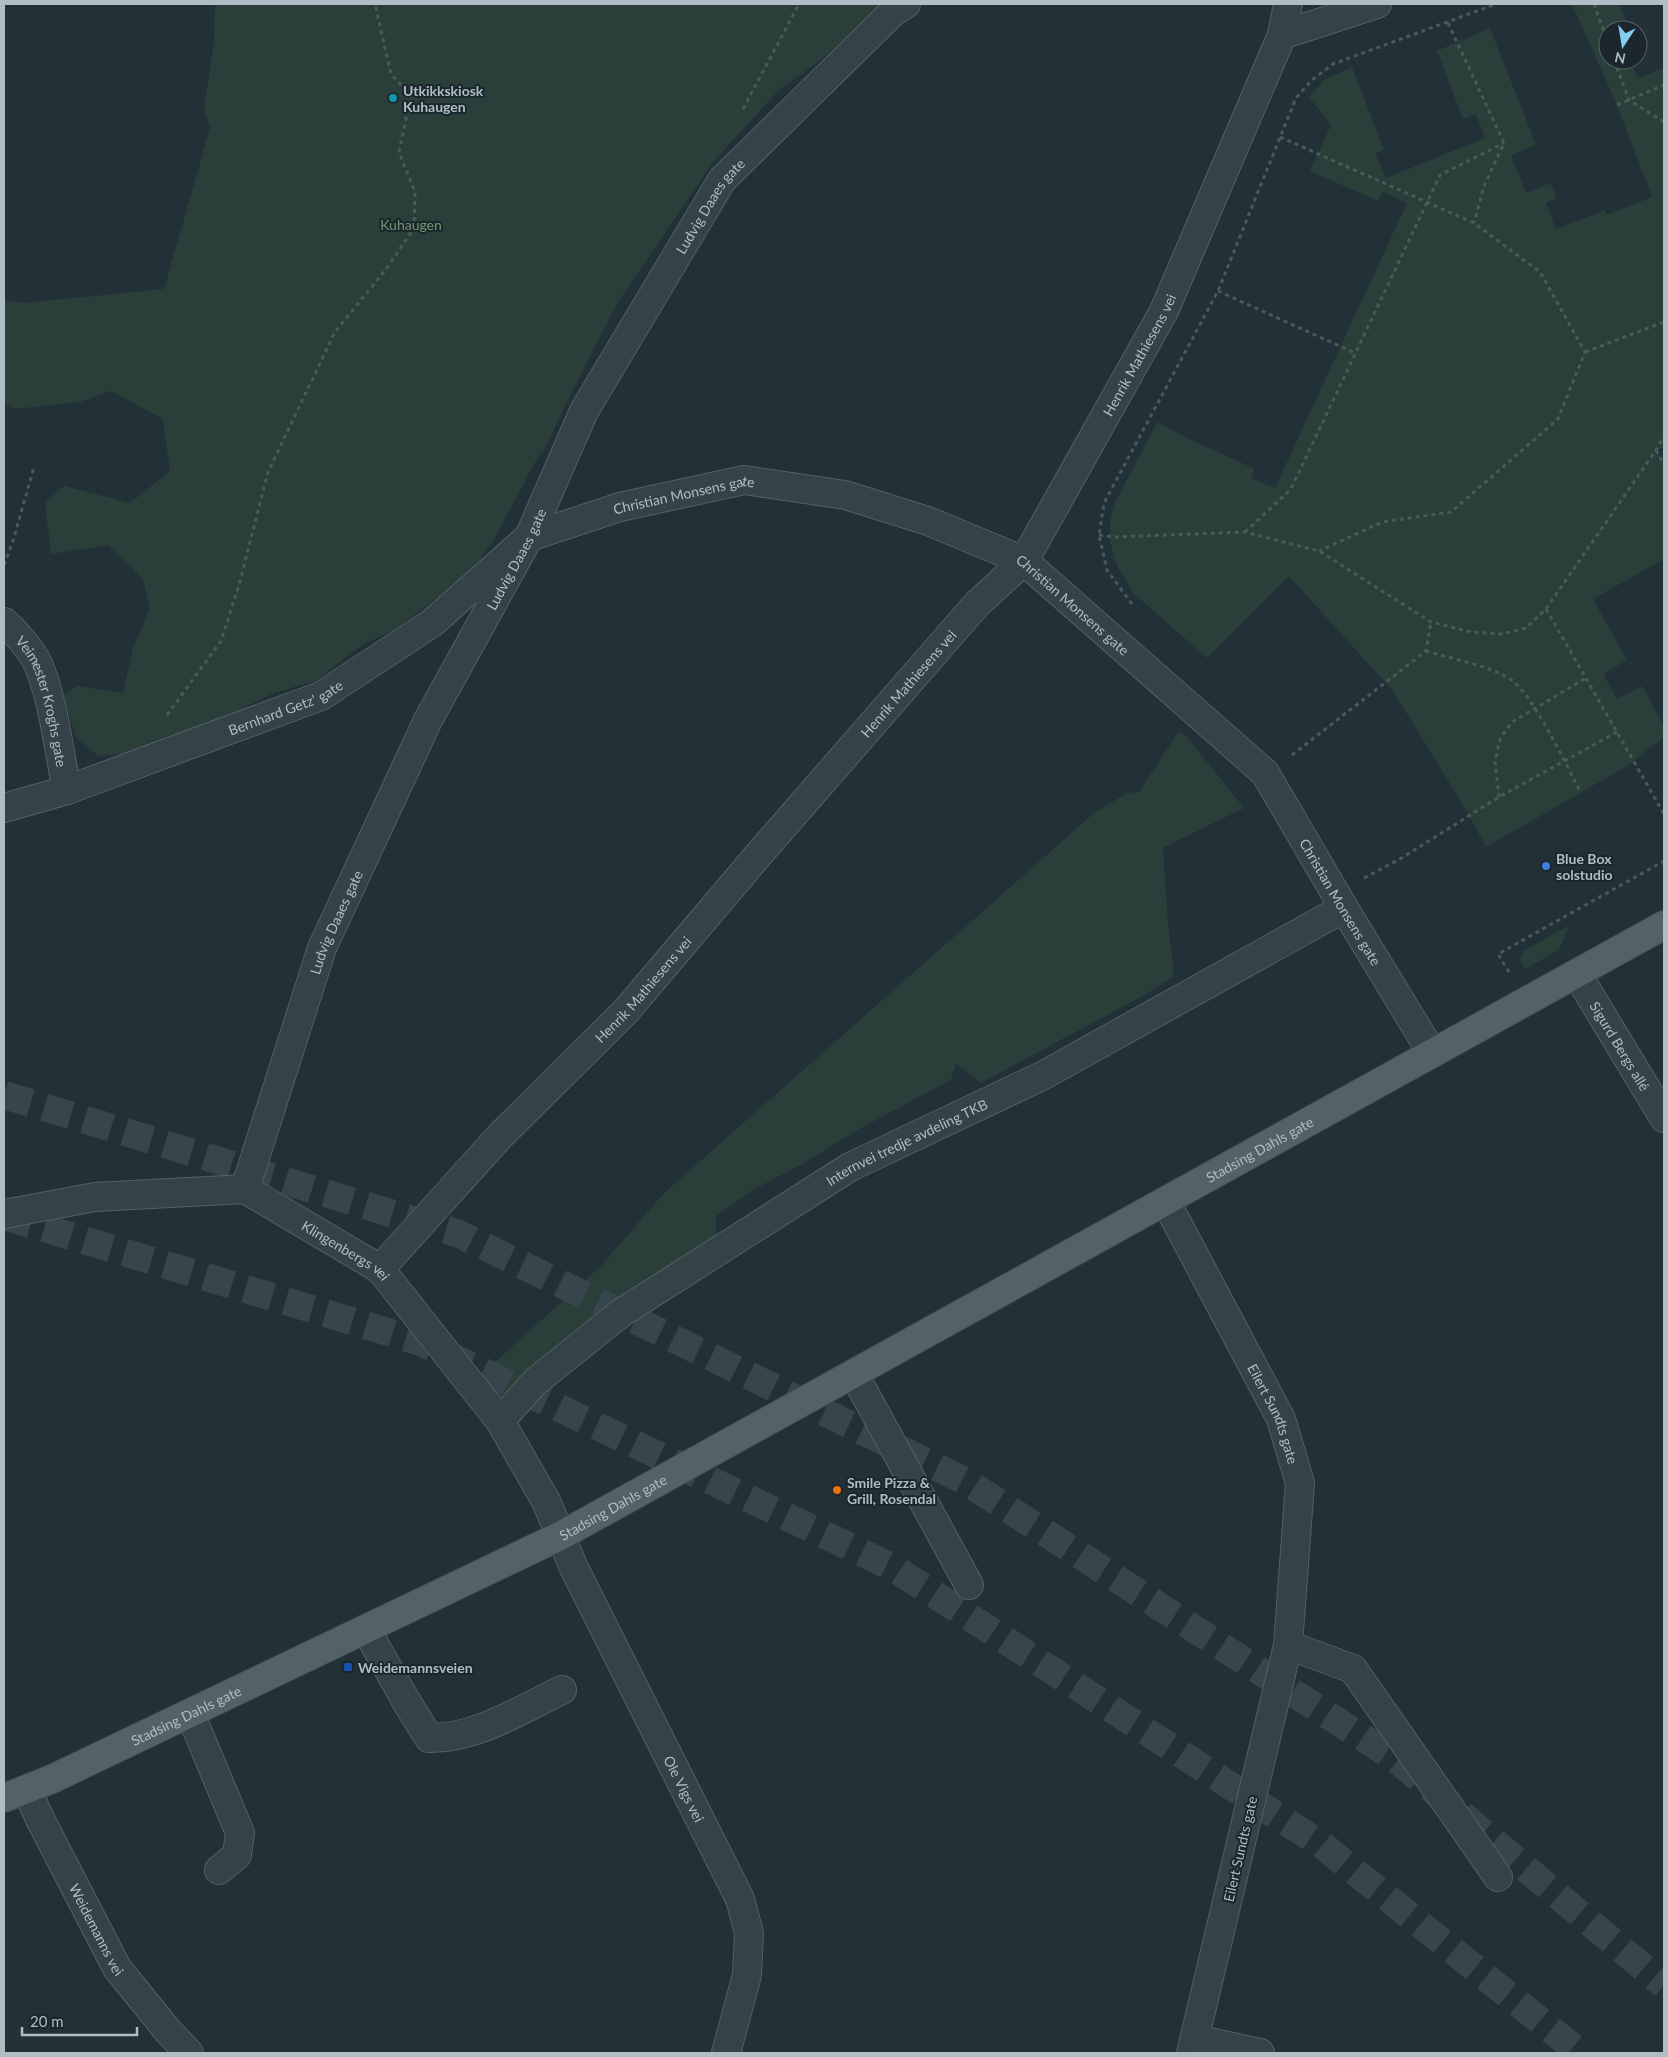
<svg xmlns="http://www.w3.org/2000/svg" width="1668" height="2057" font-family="Lato,sans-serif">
<rect width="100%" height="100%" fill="#223137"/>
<!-- green -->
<path fill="#2a3f39" d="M215 4H884L816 64 779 90 713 162 617 304 566 404 543 452 539 455 491 545 486 549 480 561 443 593 396 629 362 645 315 681 274 693 233 713 129 753 99 756 76 738 63 695 77 686 123 693 133 648 150 608 143 579 108 545 51 554 45 503 64 486 130 503 170 471 163 419 111 391 80 402 14 409 4 404V300L23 303 164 289 210 128 204 108 214 41Z
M1572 4H1619L1630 30H1608V60H1630L1638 78 1664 68V447L1657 450 1664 464V559L1593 599 1627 660 1603 674 1617 699 1642 686 1664 726V737L1627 766 1486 847 1463 805 1393 691 1289 576 1207 658 1133 593 1115 561 1110 540V521L1115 503 1157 422 1187 438 1255 469 1251 478 1275 488 1407 203 1383 192 1378 201 1310 171 1331 125 1309 97 1324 80 1352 67 1384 150 1375 153 1386 178 1485 138 1476 114 1463 119 1437 51 1490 28 1536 145 1511 155 1526 193 1551 183 1556 198 1546 203 1556 229 1605 210 1607 215 1652 197 1617 105Z
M1179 731 1187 737 1244 808 1163 848 1168 923 1174 976 1146 994 981 1083 956 1064 951 1080 861 1128 804 1163 751 1191 716 1216V1241L513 1397 498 1392 484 1372 601 1266 664 1193 1093 814 1127 793 1139 792Z
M1570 925 1559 950 1525 969 1520 961 1523 951Z"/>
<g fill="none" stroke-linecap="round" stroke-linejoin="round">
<!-- highway-tunnel -->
<path stroke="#37464c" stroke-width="28" stroke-dasharray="28 14" stroke-linecap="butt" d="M4 1095 459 1234 965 1481 1396 1759 1664 1985
M4 1216 421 1342 892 1567 1322 1845 1580 2053"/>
<!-- minor casing -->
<g stroke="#536065" stroke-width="30">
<g id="minor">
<path d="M1282 35 1377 4"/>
<path id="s1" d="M4 622C14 630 33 652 38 664 53 698 59 752 67 790"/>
<path id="s2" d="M4 808 67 790 321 696 432 623 529 537 620 507 744 480 845 495 928 521 1024 561 1265 773 1344 908 1432 1053"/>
<path id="s3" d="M1577 974 1664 1118"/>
<path id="s4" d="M245 1189 322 948 428 720 529 537 584 411 722 180 893 12 906 4"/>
<path id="s5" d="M1166 1202 1281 1419 1300 1483 1288 1645 1191 2053"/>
<path id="s6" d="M4 1214 95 1197 245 1189 380 1269 500 1421 546 1501 574 1568 740 1899 749 1933 747 1975 726 2053"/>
<path id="s7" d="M380 1269 500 1136 626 1011 760 853 977 604 1024 561 1164 311 1282 35 1288 4"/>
<path d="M854 1374 969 1585"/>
<path id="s8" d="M500 1421 535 1382 621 1313 850 1167 1044 1075 1344 908"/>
<path d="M366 1629 406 1701 429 1738C475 1739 520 1710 562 1690"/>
<path d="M1288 1645 1353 1669 1498 1877"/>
<path d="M190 1713 240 1833 237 1855 219 1870"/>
<path id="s9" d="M27 1790 40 1819 117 1968 168 2031 189 2053"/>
<path d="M1195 2039 1260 2053"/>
</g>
</g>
<!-- major casing -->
<g stroke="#414e54" stroke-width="30">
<g id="major">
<path id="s10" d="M4 1798 52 1779 560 1536 1664 925"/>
</g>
</g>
<!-- path -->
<path stroke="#485b58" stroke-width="3" stroke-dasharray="4 4" stroke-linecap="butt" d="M1594 4 1608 43
M1448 23 1504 143 1484 186 1474 223
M1614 60 1629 100 1664 122
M1617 105 1664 85
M743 109 799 4
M1280 137 1474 223 1540 272 1585 352 1558 419 1451 512 1382 522 1319 551
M1218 291 1355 353
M1585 352 1664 322
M1656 450 1664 464
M1245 532 1291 489 1440 175 1504 143
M1099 535 1114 537 1245 532 1319 551 1431 622 1471 632 1502 634 1526 628 1546 609 1656 450 1664 436
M4 565 13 541 34 467
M1132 604 1107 570 1099 535 1104 503 1218 291 1296 98 1312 80 1333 64 1496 4
M1546 609 1664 814
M1426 651C1452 659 1488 665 1510 679 1532 692 1567 767 1581 793
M167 715 221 641 239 585 268 472 335 332 387 268 414 228 415 192 399 152 411 96 391 74 375 4
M1292 755 1426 651 1431 622
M1499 797 1495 762 1500 739 1512 722 1586 678
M1364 878 1400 859 1499 797 1617 732
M1509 972 1498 954 1664 861"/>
<!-- minor -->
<use href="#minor" stroke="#354247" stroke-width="28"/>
<!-- major -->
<use href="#major" stroke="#536168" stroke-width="28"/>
</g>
<!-- markers -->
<circle fill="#0f9aa8" stroke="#1b272c" stroke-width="2" cx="393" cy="98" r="5"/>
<circle fill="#3f7fe0" stroke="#1b272c" stroke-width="2" cx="1546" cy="866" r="5"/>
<circle fill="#e8710a" stroke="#1b272c" stroke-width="2" cx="837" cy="1490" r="5"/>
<rect fill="#1a4fb4" stroke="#1b272c" stroke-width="2" x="343" y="1662" width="10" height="10" rx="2.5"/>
<g text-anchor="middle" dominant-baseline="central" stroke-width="4" stroke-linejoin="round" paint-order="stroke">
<!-- poi labels -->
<g font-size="14" font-weight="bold" fill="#b0bdc4" stroke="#1b272c" text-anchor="start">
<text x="403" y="90">Utkikkskiosk<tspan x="403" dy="16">Kuhaugen</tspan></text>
<text x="1556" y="858">Blue Box<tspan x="1556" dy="16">solstudio</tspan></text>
<text x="847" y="1482">Smile Pizza &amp;<tspan x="847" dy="16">Grill, Rosendal</tspan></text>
<text x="358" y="1667">Weidemannsveien</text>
</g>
<!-- street labels -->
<g font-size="14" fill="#b0bdc4" stroke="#1b272c">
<text stroke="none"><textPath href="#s4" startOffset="1092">Ludvig Daaes gate</textPath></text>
<text stroke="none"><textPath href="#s7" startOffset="1194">Henrik Mathiesens vei</textPath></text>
<text stroke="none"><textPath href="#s2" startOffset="760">Christian Monsens gate</textPath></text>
<text stroke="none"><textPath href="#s4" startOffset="688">Ludvig Daaes gate</textPath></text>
<text stroke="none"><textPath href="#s2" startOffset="1180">Christian Monsens gate</textPath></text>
<text stroke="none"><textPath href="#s7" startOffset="789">Henrik Mathiesens vei</textPath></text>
<text stroke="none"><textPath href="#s1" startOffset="91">Veimester Kroghs gate</textPath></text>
<text stroke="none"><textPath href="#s2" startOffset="299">Bernhard Getz' gate</textPath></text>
<text stroke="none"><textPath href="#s2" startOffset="1585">Christian Monsens gate</textPath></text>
<text stroke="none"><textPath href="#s4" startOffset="282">Ludvig Daaes gate</textPath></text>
<text stroke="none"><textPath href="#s7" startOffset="384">Henrik Mathiesens vei</textPath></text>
<text stroke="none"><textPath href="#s3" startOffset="84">Sigurd Bergs allé</textPath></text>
<text stroke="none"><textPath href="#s8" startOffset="496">Internvei tredje avdeling TKB</textPath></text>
<text stroke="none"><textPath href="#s10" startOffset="1414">Stadsing Dahls gate</textPath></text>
<text stroke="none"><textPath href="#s6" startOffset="361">Klingenbergs vei</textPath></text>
<text stroke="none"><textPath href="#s5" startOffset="238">Eilert Sundts gate</textPath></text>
<text stroke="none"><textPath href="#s10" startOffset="675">Stadsing Dahls gate</textPath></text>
<text stroke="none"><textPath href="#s10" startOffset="200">Stadsing Dahls gate</textPath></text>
<text stroke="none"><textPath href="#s6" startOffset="1005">Ole Vigs vei</textPath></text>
<text transform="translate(1240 1849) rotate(-77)">Eilert Sundts gate</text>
<text stroke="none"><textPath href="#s9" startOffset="156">Weidemanns vei</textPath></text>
</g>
<!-- park labels -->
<g font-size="14" fill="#719870" stroke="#1b272c">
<text x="411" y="224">Kuhaugen</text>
</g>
</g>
<!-- border -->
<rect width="1668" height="2057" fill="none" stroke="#b0bdc4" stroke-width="10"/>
<!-- north arrow -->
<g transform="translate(1623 45) rotate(192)"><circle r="24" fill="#1b272c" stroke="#576369"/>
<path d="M0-4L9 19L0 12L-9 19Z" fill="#87cdf2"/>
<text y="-8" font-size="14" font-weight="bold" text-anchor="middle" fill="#b0bdc4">N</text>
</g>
<!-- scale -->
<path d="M22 2027v8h115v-8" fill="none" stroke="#b0bdc4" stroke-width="2.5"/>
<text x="30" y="2027" font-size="15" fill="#b0bdc4" stroke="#1b272c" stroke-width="4" paint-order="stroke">20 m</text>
</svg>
